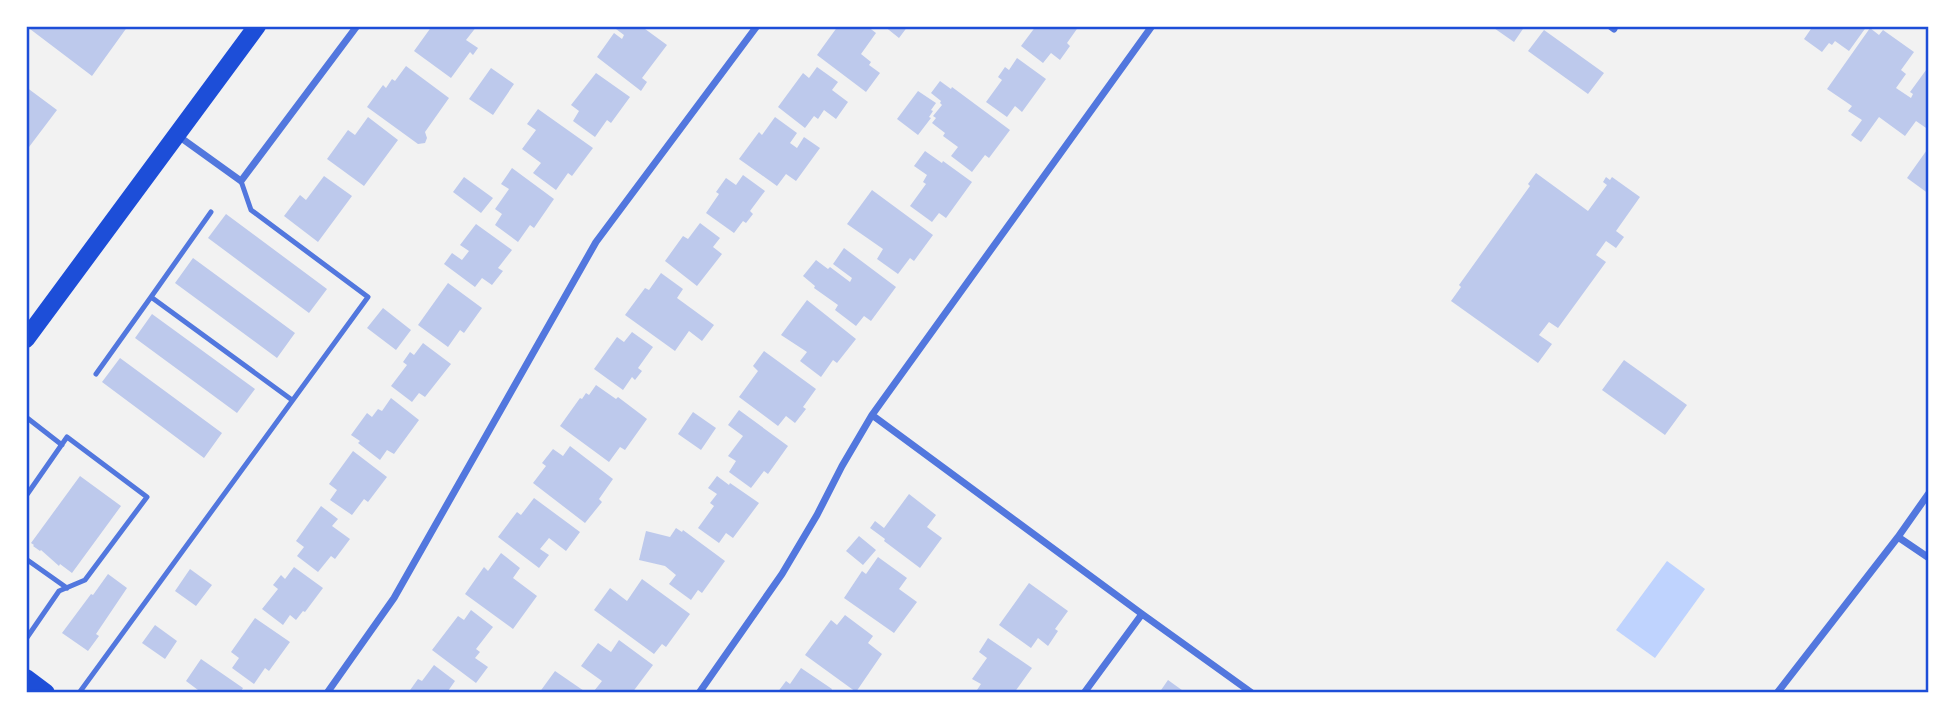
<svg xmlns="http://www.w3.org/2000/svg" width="1955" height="719" font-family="'IBM Plex Sans',sans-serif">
<rect width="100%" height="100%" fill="#f2f2f2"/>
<!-- water -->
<path fill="#bfd3fe" d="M1667 561 1705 589 1655 658 1616 630Z"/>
<!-- building -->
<path fill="#bdc9ec" d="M26 26H128L92 76Z
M432 26 441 28 443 26H477L466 40 478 48 473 55 470 52 451 78 414 51Z
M612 26H641L667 45 642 78 647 82 641 91 597 57 614 33 622 39 624 35Z
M838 26H867L876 33 861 54 871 62 869 65 880 73 866 92 817 55Z
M884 26H908L899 38Z
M1036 26H1079L1067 43 1070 46 1060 60 1051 53 1043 63 1021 46Z
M1491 26H1525L1514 42Z
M1813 26H1867L1849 51 1835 41 1832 45 1829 43 1822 52 1804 39Z
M1870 28 1879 35 1883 30 1914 52 1901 70 1906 74 1896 88 1911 98 1913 94 1910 92 1929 66V130L1916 121 1905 136 1879 117 1861 142 1851 135 1862 120 1848 111 1852 106 1827 89Z
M1544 30 1604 73 1588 94 1528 51Z
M1017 58 1046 79 1022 112 1015 106 1007 117 986 102 1002 80 998 77 1005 67 1009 70Z
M406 66 449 98 425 132 427 138 425 143 418 144 367 107 383 85 386 88 392 79 395 81Z
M817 67 838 82 832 90 848 102 836 119 824 110 818 119 814 116 805 128 778 107 803 73 809 78Z
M491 68 514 84 493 115 469 99Z
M596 73 630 97 611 123 607 120 595 137 573 121 579 111 571 105Z
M940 81 951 89 952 87 1010 130 989 158 985 155 972 172 951 156 958 147 943 136 945 133 932 123 936 118 933 116 942 105 940 103 941 101 931 93Z
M26 87 57 110 26 151Z
M918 91 936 103 931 110 933 111 929 117 931 118 918 135 897 119Z
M538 109 593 148 572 176 568 173 556 190 533 173 541 163 522 149 536 130 527 124Z
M368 117 398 140 364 186 327 159 348 130 355 135Z
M775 117 797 133 790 143 797 148 804 137 820 148 796 181 786 174 777 186 739 159 759 132 762 135Z
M1929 147V194L1907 178Z
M925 151 942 163 943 161 972 182 946 218 939 213 932 222 910 206 926 184 923 182 927 175 914 166Z
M512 168 554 199 534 228 530 225 518 242 495 225 502 214 495 209 509 189 501 184Z
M1536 173 1588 211 1607 185 1603 182 1606 177 1610 180 1612 177 1640 197 1616 231 1624 237 1616 248 1606 241 1596 255 1606 262 1558 328 1549 322 1539 335 1552 344 1538 363 1451 301 1461 287 1459 285 1530 186 1528 184Z
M743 175 765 191 750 211 753 214 746 223 743 221 734 233 706 213 719 194 716 192 726 178 736 185Z
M324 176 352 196 318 242 284 216 300 195 306 200Z
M464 177 493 198 481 213 453 192Z
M872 190 933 235 914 261 910 258 898 274 877 259 883 249 847 224Z
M226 214 327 289 309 313 208 238Z
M700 223 720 238 713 247 722 254 697 286 665 261 683 236 688 239Z
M476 224 512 250 498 268 503 271 492 285 482 278 475 287 444 264 452 253 462 260 469 251 460 245Z
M844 248 896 287 871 321 864 316 856 326 835 310 838 305 814 288 815 286 803 276 816 260 828 269 830 267 850 282 852 278 833 264Z
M193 258 295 333 277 358 175 283Z
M661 273 683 289 677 298 714 325 702 341 689 331 675 351 625 315 645 288 649 290Z
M448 283 482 308 464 333 460 330 448 347 418 325Z
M807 300 856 339 837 363 833 360 821 377 800 361 807 352 781 335Z
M383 308 411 330 396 350 367 328Z
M152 314 255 389 237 413 135 338Z
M632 332 653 347 638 368 642 371 635 380 632 377 623 390 594 369 617 337 624 342Z
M423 343 451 364 425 397 419 393 412 402 391 386 407 365 403 362 410 352 414 355Z
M764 351 816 389 803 407 806 409 795 423 786 416 778 426 739 397 758 371 753 366Z
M120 358 222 433 204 458 102 382Z
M1624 360 1687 405 1665 435 1602 390Z
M596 385 616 399 618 397 647 419 625 450 620 447 609 462 560 426 580 398 582 399 586 393 589 395Z
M391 398 419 420 394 454 387 450 380 460 358 443 360 441 351 435 367 413 372 417 378 409 382 411Z
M739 410 788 446 768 474 764 471 751 488 729 472 736 461 728 456 743 436 728 425Z
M693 412 716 428 701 450 678 434Z
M570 446 613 479 599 499 602 502 585 523 533 483 546 466 542 463 553 449 563 456Z
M353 451 387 477 368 502 364 499 352 515 330 500 337 490 329 484Z
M80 476 121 506 72 573 60 564 59 566 41 550 40 551 33 546 34 545 31 543Z
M717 476 729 485 730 483 759 503 733 538 726 533 719 543 698 528 714 506 710 503 717 494 708 488Z
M909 494 936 515 927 527 942 538 920 568 884 541 885 539 870 528 875 521 884 528Z
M534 498 580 532 566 551 549 538 540 549 549 555 539 568 498 537 517 512 521 515Z
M321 506 338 519 332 526 350 539 335 559 331 556 318 572 297 556 304 547 296 541Z
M676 528 682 532 683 530 725 561 702 593 698 590 691 600 669 584 676 575 665 566 639 560 646 531 670 537Z
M859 536 876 550 863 565 846 551Z
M501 553 520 568 513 578 537 596 513 629 465 594 484 567 488 571Z
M878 557 907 578 899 589 917 602 894 633 844 598 862 571 866 574Z
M294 567 323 588 305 612 303 611 296 620 290 615 283 625 262 609 278 589 273 585 281 575 285 579Z
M190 569 212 585 196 606 175 591Z
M108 574 127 588 96 634 99 636 88 651 62 633 91 594 93 595Z
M642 579 690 614 666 647 662 644 654 654 594 610 610 588 627 601Z
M1029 583 1068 611 1055 629 1058 631 1048 646 1038 638 1031 648 999 625Z
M471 610 493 627 476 649 480 652 475 658 488 667 476 683 432 650 458 616 464 620Z
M845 615 873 636 868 643 882 654 856 692 805 655 831 620 837 625Z
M255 618 290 642 269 671 265 668 254 684 232 668 239 658 231 652Z
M155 625 177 641 165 659 142 643Z
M988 638 1032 668 1014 693H975L981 684 972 679 987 658 979 652Z
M619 640 653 665 632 693 628 690 626 693H597L594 691 602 681 581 666 598 643 611 652Z
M201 659 243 688 240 693H202L186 681Z
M434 665 455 681 448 691 451 693H408L418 679 422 681Z
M801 668 832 689 830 693H777L786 681 790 684Z
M555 671 587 693H539Z
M1168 680 1186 693H1159Z"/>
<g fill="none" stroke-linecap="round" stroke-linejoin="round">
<!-- service -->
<path stroke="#5277de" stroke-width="5" d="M151 297 211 212
M96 374 151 297 292 400
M26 417 62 445
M26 496 67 437 147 497 85 580 59 591 26 639
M26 559 67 588
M79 693 368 297 251 210 241 181"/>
<!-- minor -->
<path stroke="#5277de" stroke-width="7" d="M1610 26 1614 29
M177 135 241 181 357 26
M872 415 1142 614 1252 693
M1929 493 1898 537 1929 558
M327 693 394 598 596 242 757 26
M699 693 782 574 817 515 842 466 872 415 1152 26
M1084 693 1142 614
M1777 693 1898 537"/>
<!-- primary -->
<path stroke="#1d4ed8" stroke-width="18" d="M26 339 257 26
M26 678 46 693"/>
</g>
<!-- border -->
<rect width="1955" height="719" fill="none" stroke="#ffffff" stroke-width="56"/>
<rect x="28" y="28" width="1899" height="663" fill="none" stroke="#1d4ed8" stroke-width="2.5"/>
</svg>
